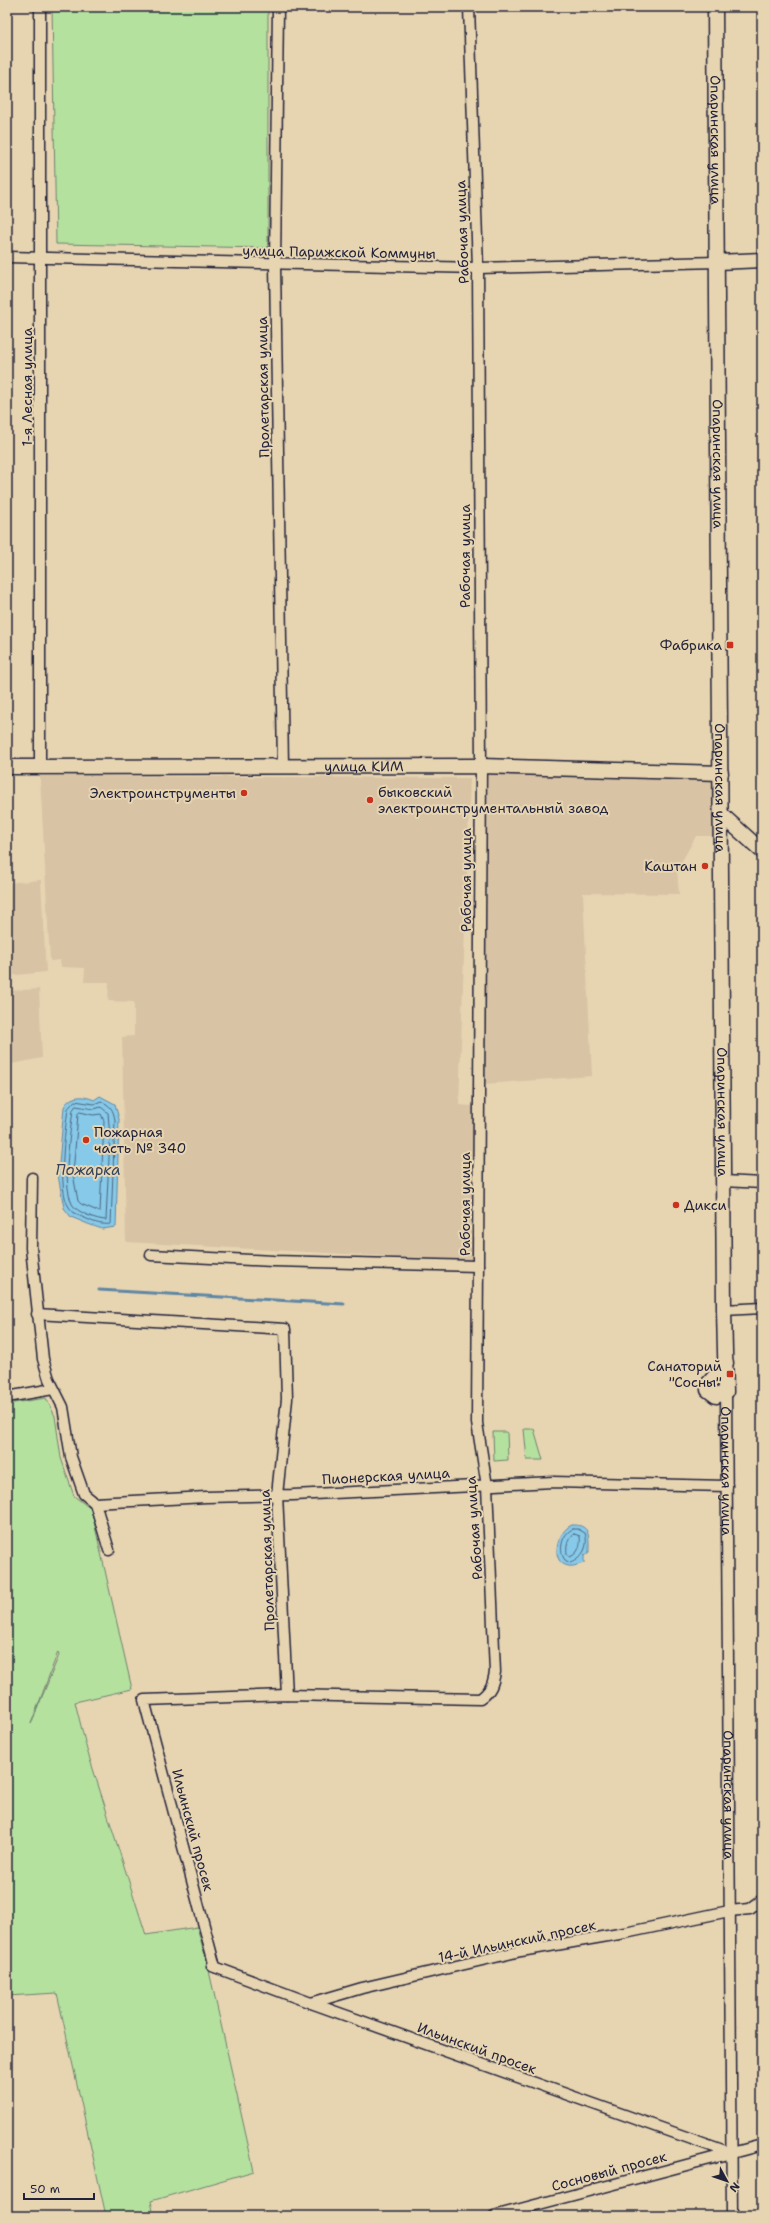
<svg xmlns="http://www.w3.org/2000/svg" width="769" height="2223" font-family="'Shantell Sans',sans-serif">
<rect width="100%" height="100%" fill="#e7d5b2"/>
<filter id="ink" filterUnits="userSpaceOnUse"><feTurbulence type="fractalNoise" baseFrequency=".025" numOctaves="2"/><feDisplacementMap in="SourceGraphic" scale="8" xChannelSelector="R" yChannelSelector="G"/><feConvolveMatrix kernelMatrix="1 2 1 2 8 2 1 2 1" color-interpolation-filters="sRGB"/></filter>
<g filter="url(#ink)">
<!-- built -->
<path fill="#d8c3a4" d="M488 774 717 777 716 836H696L677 870 679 894 583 893 592 1076 484 1084Z
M40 776 470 778 459 1105 473 1106 472 1261 126 1242 122 1037 134 1036V1002L108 1001 109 982H84L85 968 61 967 60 960 50 961Z
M41 880 46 972 7 976V883Z
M39 989 42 1058 7 1065V991Z"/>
<!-- green -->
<path fill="#b5e19f" stroke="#6c826d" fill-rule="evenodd" d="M52 7H268V248L56 244Z
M46 1398 55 1416 61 1458 74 1496 91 1509 132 1689 75 1702 87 1750 146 1935 197 1927 207 1962 254 2171 151 2201 154 2216H106L57 1993 7 1996V1404ZM58 1652 59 1655 31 1724Z
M524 1429H534L543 1460H527Z
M493 1432H507L508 1460 494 1461Z"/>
<!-- water -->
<path fill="#87c9e8" stroke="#5f86a3" d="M100 1096 115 1104 119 1119 116 1227 102 1229 88 1224 71 1217 64 1208 58 1175 64 1107C70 1095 83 1095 94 1100Z
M572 1525C591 1524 589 1538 589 1552L584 1556V1563C580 1564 573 1567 569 1566 548 1563 558 1530 572 1525Z"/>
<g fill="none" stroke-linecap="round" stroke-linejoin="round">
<!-- shore -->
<path stroke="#4a6580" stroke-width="1" d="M75 1101 94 1104 101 1101C111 1106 113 1109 115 1120L111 1224C102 1225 95 1223 87 1219 80 1216 73 1214 69 1207 57 1190 65 1130 68 1109Z
M76 1106 94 1109 101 1107 108 1113 110 1137 106 1220C97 1220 76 1212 72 1204 62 1181 70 1135 73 1110Z
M80 1112 93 1115 101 1114 104 1121 100 1212 81 1204 78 1201 73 1174 78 1114Z
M573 1529H578L585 1533C589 1546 583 1558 570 1563L565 1560C558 1551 562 1533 573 1529Z
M574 1534 580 1536C581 1545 579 1553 570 1557L567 1555C566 1548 567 1538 574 1534Z"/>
<!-- stream -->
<path stroke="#5f86a3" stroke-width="3" d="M99 1290 344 1304"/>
<!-- street casing -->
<g stroke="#22223b" stroke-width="13">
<g id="street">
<path d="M40 7V767"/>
<path d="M278 7 275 265 283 766"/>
<path d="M7 257 478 268 718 262"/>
<path d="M32 1178 31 1248 43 1359 49 1379 63 1407 71 1457 84 1494 95 1503 109 1550"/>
<path d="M724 1181 762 1183"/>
<path d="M151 1255 273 1261 478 1266"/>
<path d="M724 1310 762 1308"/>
<path d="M37 1314 285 1329 287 1399 277 1495 287 1695"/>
<path id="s1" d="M726 1392 732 2216"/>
<path d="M7 1397 53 1389"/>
<path d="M95 1503 206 1497 293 1495 553 1482 727 1486"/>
<path d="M212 1966 311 2003 731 2153"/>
<path d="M215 1967 144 1700 287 1695 480 1699C491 1691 493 1684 495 1672L487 1486 477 1423 481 766 478 268 469 7"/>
<path d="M311 2003 362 1988 521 1951 625 1933 729 1911 750 1909 762 1900"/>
<path d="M494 2216 762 2145"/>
</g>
</g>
<!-- secondary casing -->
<g stroke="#22223b" stroke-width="17">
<g id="secondary">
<path id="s2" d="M715 7 724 1310 726 1392 716 1396 708 1390V1384L726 1363"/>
<path d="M718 262 762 260"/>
<path id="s3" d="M7 767 481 766 721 773"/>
<path d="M721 814 762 851"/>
</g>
</g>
<!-- street -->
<use href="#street" stroke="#e7d5b2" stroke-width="10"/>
<!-- secondary -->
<use href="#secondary" stroke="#e7d5b2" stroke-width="14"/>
</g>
</g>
<!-- markers -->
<g fill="#c8321e" stroke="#e7d5b2" stroke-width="1.5">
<rect x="726" y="641" width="8" height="8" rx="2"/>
<circle cx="244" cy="793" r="4"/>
<circle cx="370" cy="800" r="4"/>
<circle cx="705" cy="866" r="4"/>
<circle cx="86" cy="1140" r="4"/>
<circle cx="676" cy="1205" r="4"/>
<rect x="726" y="1370" width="8" height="8" rx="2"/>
</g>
<g text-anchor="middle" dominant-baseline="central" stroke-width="4" stroke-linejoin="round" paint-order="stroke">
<!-- street labels -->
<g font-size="14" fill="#22223b" stroke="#e7d5b2">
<text stroke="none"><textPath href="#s2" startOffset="133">Опаринская улица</textPath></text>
<text transform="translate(462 232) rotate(-92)">Рабочая улица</text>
<text transform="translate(339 252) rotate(1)">улица Парижской Коммуны</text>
<text transform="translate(27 387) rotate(-90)">1-я Лесная улица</text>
<text transform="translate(263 387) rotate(-91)">Пролетарская улица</text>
<text stroke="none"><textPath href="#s2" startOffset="457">Опаринская улица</textPath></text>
<text transform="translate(465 556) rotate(-90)">Рабочая улица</text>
<text stroke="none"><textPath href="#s3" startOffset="357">улица КИМ</textPath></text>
<text stroke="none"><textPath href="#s2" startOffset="781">Опаринская улица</textPath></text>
<text transform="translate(466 880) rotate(-90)">Рабочая улица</text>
<text stroke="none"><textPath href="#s2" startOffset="1105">Опаринская улица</textPath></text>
<text transform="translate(465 1204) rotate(-90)">Рабочая улица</text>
<text stroke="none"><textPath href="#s1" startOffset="79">Опаринская улица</textPath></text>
<text transform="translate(386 1476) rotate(-3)">Пионерская улица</text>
<text transform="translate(474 1528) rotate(-94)">Рабочая улица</text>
<text transform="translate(267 1560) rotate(-92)">Пролетарская улица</text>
<text stroke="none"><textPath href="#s1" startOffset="403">Опаринская улица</textPath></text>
<text transform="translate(193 1830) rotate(75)">Ильинский просек</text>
<text transform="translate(517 1941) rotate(-12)">14-й Ильинский просек</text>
<text transform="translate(477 2048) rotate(20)">Ильинский просек</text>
<text transform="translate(609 2171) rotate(-15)">Сосновый просек</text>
</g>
<!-- poi labels -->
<g font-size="14" fill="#22223b" stroke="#e7d5b2" text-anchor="end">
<text x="722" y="645">Фабрика</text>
<text x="378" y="792" text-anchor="start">быковский<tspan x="378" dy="16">электроинструментальный завод</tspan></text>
<text x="236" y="793">Электроинструменты</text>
<text x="697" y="866">Каштан</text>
<text x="94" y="1132" text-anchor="start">Пожарная<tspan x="94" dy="16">часть № 340</tspan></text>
<text x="684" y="1205" text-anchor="start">Дикси</text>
<text x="722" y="1366">Санаторий<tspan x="722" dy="16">"Сосны"</tspan></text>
</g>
<!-- water labels -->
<g font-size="15" font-style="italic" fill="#36435e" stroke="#e7d5b2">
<text x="88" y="1170">Пожарка</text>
</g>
</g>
<!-- margin -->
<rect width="769" height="2223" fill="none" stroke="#e7d5b2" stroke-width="24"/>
<rect x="12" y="12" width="745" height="2199" fill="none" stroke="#22223b" stroke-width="1.5" filter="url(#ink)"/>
<!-- north arrow -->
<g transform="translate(727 2181) rotate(130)" stroke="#e7d5b2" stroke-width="3" paint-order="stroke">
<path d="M0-3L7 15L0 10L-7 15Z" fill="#22223b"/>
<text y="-6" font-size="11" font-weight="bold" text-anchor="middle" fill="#22223b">N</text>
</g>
<!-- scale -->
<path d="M24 2193v6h70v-6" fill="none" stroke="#22223b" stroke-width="2"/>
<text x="30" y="2193" font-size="12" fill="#22223b" stroke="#e7d5b2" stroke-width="3" paint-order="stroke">50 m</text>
</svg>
